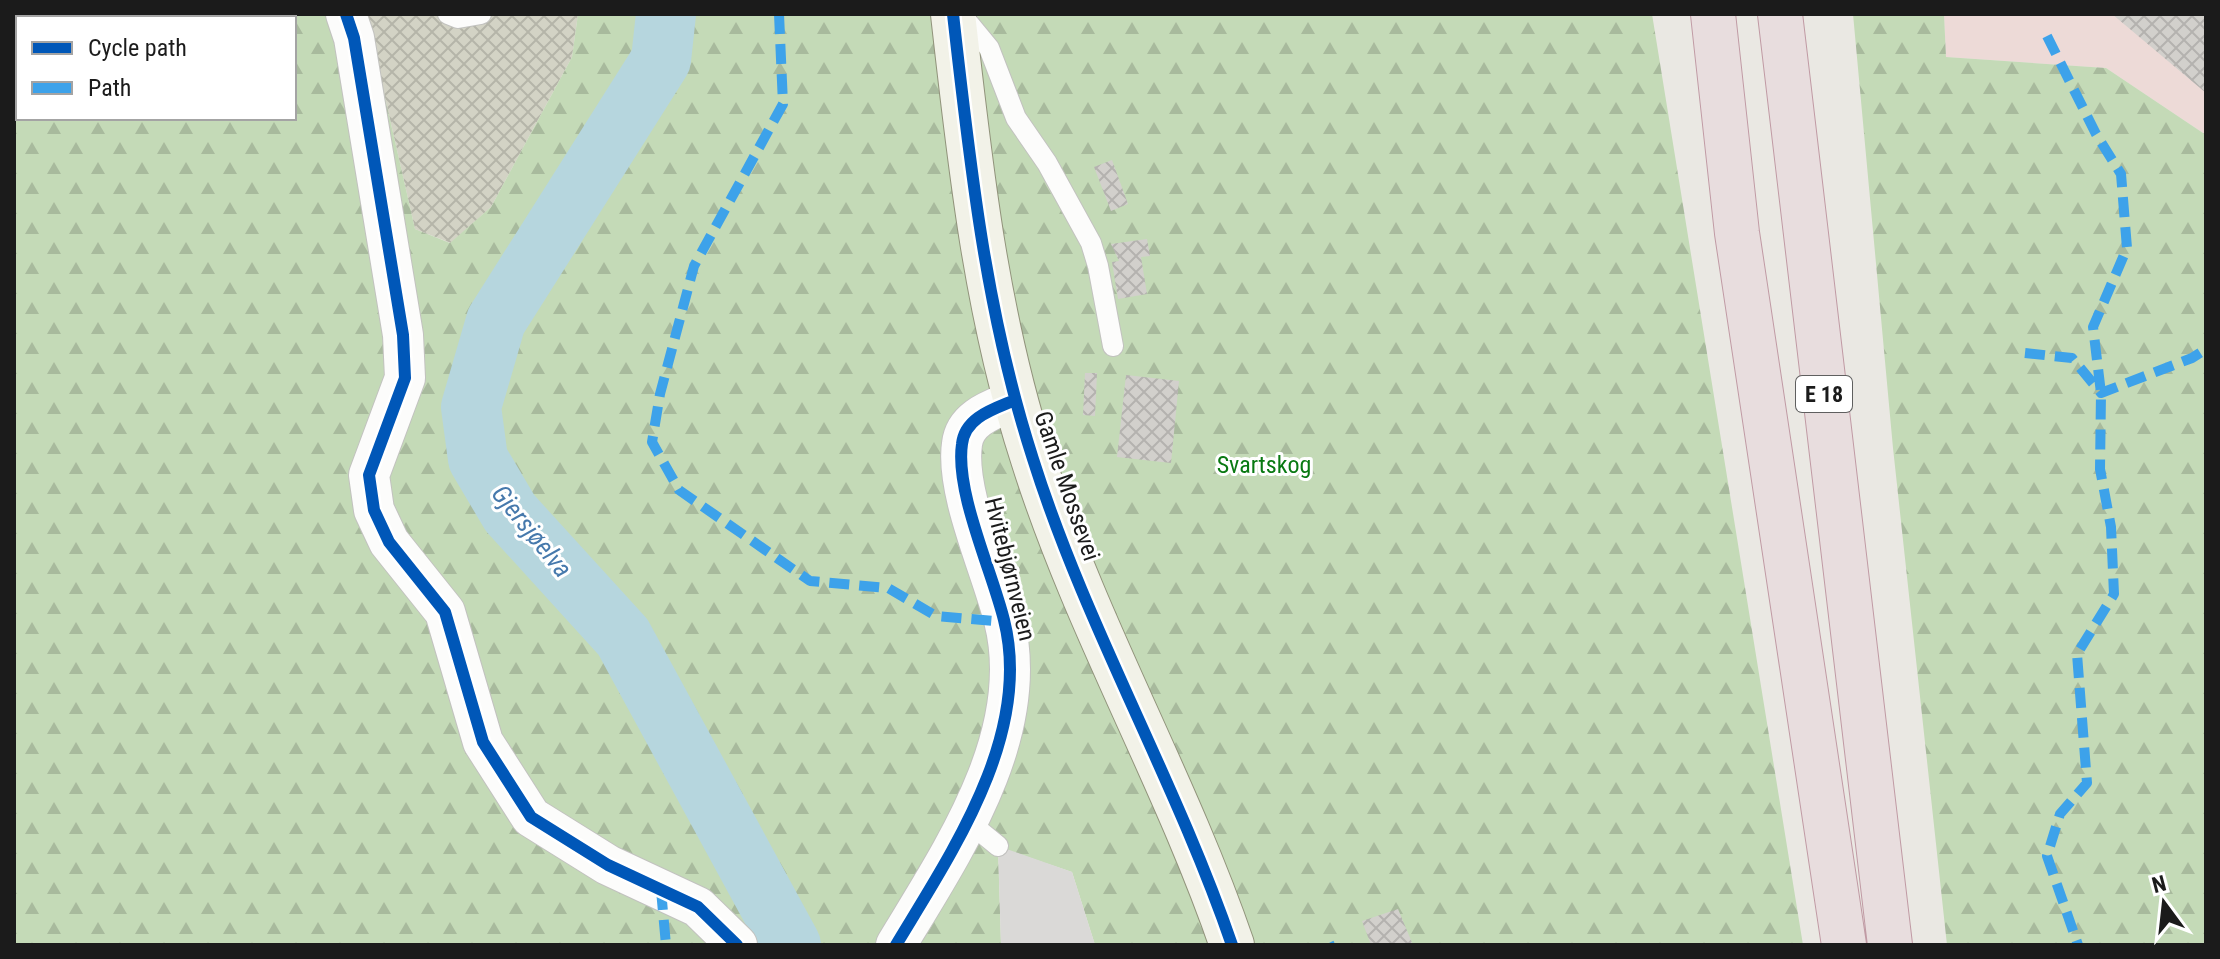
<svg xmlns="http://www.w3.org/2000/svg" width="2220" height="959" font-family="'Roboto Condensed',sans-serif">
<defs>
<pattern id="construction-cross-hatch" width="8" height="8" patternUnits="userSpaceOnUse" patternTransform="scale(2)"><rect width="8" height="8" fill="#d3d3c5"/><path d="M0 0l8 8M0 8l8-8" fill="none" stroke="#b5b5a9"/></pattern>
<pattern id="forest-firs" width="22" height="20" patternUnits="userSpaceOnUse" patternTransform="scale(2)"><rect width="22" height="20" fill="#c4dab7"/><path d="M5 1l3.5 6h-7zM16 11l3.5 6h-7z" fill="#a8ba9d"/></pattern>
<pattern id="building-cross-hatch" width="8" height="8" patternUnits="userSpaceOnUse" patternTransform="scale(2)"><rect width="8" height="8" fill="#d2d0cc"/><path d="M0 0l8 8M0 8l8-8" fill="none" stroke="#b4b2af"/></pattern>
</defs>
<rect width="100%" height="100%" fill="#eae8e3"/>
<!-- commercial -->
<path fill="#eddad7" d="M1944 14H2206V135L2106 68 1946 57Z"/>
<!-- construction -->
<path fill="url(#construction-cross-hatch)" d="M361 14H578L572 57 491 207 451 243 415 229 373 45Z"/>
<!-- forest -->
<path fill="url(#forest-firs)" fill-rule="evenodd" d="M14 14H361L373 45 415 229 450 243 491 207 572 57 578 14H1652L1803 945H1095L1072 872 998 847 1001 945H14ZM18 18H294V118H18Z
M1853 14H1944L1946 57 2106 68 2206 135V945H1947L1893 448Z"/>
<!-- parking -->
<path fill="#dad9d7" d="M998 846 1072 872 1095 945H1001Z"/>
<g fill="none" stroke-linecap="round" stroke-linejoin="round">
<!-- river -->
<path stroke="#b6d6de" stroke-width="60" d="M666 14 661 60 496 321 471 407 478 459 510 513 623 637 791 945"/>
</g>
<!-- building -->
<path fill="url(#building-cross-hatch)" d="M2112 14H2206V93Z
M1112 160 1128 204 1111 211 1094 167Z
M1147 239 1150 256 1141 257 1147 294 1118 299 1112 262 1119 261 1111 244Z
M1085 373H1097L1095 416 1083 415Z
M1126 375 1179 381 1171 463 1117 457Z
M1398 909 1413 945H1371L1362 921Z"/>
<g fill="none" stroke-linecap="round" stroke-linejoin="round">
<!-- lane casing -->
<g stroke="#c2c2bf" stroke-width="22">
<path id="lane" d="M448 14 458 18 481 14
M961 14 989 48 1016 118 1047 163 1091 243 1098 266 1113 346
M970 823 998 846"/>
</g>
<!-- street casing -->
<g stroke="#c2c2bf" stroke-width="42">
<path id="street" d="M346 14 354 38 403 335 405 378 369 475 374 510 389 542 445 612 483 742 531 817 608 865 698 907 737 945
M896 945C952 852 1033 734 1004 620 992 571 955 492 962 444 965 417 994 409 1015 400"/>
</g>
<!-- secondary casing -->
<g stroke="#91937b" stroke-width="46">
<path id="secondary" d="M953 14C970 165 986 314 1033 459 1086 627 1175 779 1232 945"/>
</g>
<!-- highway casing -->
<g stroke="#c09aa4" stroke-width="46">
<path id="highway" d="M1713 14 1737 233 1844 945
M1780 14 1890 945"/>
</g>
<!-- lane -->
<use href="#lane" stroke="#fcfcfb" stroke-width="20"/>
<!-- street -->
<use href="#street" stroke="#fcfcfb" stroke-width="40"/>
<!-- secondary -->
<use href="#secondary" stroke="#f2f2e8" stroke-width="44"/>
<!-- highway -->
<use href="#highway" stroke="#e8ddde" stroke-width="44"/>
<!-- quiet -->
<path stroke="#3da2ea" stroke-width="10" stroke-dasharray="20 10" stroke-linecap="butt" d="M779 14 783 104 694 266 660 394 652 442 679 490 810 581 888 588 936 616 1005 622
M2047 36 2096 134 2121 174 2127 248 2093 327 2101 393 2100 469 2111 527 2114 594 2077 654 2087 783 2060 814 2047 856 2078 945
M2025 353 2072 358 2101 393 2192 358 2206 349
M661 890 666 945
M1329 943 1330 945"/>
<!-- cycleway casing -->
<g stroke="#fff" stroke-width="17">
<path id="cycleway" d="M346 14 354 38 403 335 405 378 369 475 374 510 389 542 445 612 483 742 531 817 608 865 698 907 737 945
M953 14C970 165 986 314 1033 459 1086 627 1175 779 1232 945
M896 945C952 852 1033 734 1004 620 992 571 955 492 962 444 965 417 994 409 1015 400"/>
</g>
<!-- cycleway -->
<use href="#cycleway" stroke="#0057b8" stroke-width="12"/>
</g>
<g text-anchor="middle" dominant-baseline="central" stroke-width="6" stroke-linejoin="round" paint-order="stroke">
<!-- shield labels -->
<rect fill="#fff" stroke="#5f5f5f" stroke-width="2" x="1796" y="376" width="56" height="36" rx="6"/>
<g font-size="22" font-weight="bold" fill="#1b1b1b">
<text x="1824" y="394">E 18</text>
</g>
<!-- park labels -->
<g font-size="24" fill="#097912" stroke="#fff">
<text x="1264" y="465">Svartskog</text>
</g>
<!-- street labels -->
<g font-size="24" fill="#1b1b1b" stroke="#fff">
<text transform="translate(1067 486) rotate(71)">Gamle Mossevei</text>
<text transform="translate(1010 569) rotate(76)">Hvitebjørnveien</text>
</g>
<!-- water labels -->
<g font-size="26" font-style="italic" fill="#4679ac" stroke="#fff">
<text transform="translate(532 531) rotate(51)">Gjersjøelva</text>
</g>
</g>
<!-- border -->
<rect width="2220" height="959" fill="none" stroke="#1b1b1b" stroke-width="32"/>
<!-- legend -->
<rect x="16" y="16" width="280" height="104" fill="#ffffff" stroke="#a4a4a4" stroke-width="2"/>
<rect x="32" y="42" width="40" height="12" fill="#0057b8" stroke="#a4a4a4" stroke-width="2"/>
<text x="88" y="56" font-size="24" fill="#1b1b1b">Cycle path</text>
<rect x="32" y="82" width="40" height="12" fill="#3da2ea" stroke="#a4a4a4" stroke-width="2"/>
<text x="88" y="96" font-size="24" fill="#1b1b1b">Path</text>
<!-- north arrow -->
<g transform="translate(2164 903) rotate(345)" stroke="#ffffff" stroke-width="6" paint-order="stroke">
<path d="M0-6L14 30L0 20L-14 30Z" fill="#1b1b1b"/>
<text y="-12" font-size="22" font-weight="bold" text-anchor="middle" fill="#1b1b1b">N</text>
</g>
</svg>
